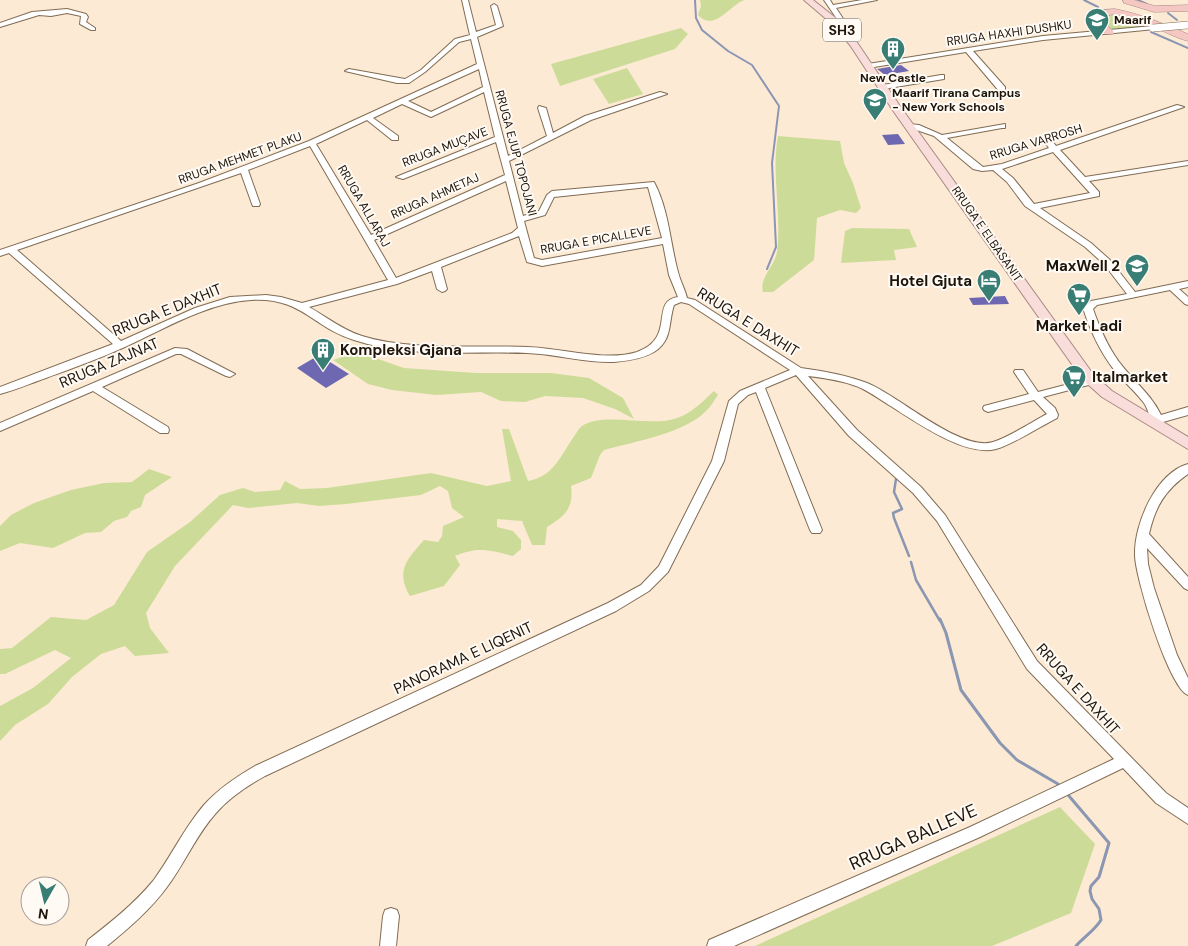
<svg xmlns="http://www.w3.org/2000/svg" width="1188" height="946" font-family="'DM Sans',sans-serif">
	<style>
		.green { fill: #ccdc98 }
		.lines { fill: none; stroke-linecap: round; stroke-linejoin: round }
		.stream-far2 { stroke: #8a96b2; stroke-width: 2 }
		.stream-far1 { stroke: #8a96b2; stroke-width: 2.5 }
		.stream { stroke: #8a96b2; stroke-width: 3 }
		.building { fill: #6d68b1 }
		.minor-casing { stroke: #806c54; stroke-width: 2 }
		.major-casing { stroke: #a98983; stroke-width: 2 }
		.highway-casing { stroke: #a98983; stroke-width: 1 }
		.minor { fill: #fff; fill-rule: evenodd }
		.major { fill: #f8dddb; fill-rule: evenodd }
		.highway { fill: #f4c7c3; fill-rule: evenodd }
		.minor-bridge-casing { stroke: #806c54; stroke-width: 8; stroke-linecap: butt }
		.minor-bridge { stroke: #fff; stroke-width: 7 }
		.labels { text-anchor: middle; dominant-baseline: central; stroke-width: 4; stroke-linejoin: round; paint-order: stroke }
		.far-poi-label { font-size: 12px; font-weight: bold; fill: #1d150b; stroke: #fffaf4; text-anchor: start }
		.far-street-label { font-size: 12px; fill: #1d150b; stroke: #fffaf4 }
		.shield { fill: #fffaf4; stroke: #615a51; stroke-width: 1 }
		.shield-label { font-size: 14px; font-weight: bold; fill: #1d150b }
		.poi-label { font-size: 15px; font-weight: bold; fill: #1d150b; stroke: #fffaf4; text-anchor: end }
		.street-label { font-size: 15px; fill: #1d150b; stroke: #fffaf4 }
		.near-street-label { font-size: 18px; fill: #1d150b; stroke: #fffaf4 }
	</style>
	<rect width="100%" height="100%" fill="#fdead4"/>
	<g class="green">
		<path d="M 700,0 L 745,0 C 730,4 715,33 698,15 L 701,6 Z"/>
		<path d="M 1111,11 L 1155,26 L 1111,30 L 1099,17 Z"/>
		<path d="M 681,28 L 688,34 L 675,49 L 560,86 L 551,64 Z"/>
		<path d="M 627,68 L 643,94 L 609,104 L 593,79 Z"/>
		<path d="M 778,136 L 840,141 L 844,163 L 853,183 L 861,208 L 856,213 L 840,210 L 817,218 L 814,260 L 773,292 L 763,292 C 759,277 775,266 777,252 C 782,214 771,174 778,136 Z"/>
		<path d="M 852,228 L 909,229 L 917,247 L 894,250 L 896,260 L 841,263 L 845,231 Z"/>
		<path d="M 358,352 L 404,368 L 476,373 L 551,373 L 589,378 L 623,398 L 634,419 L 615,409 L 583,398 L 545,396 L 525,402 L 501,401 L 481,392 L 436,395 L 392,390 L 368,384 L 333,360 Z"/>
		<path d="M 714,391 L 718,395 C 714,400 711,407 706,411 C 685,433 633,442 604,450 L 600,455 L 591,478 L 571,486 C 574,508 565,516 547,527 L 545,545 L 532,545 L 522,521 L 497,519 L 497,527 L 513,531 L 521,540 L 521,549 L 513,556 C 490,550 478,546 455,556 L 460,565 L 444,586 L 410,596 C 395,571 407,559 424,540 L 438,542 L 442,536 L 443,526 L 464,517 L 452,508 L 448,491 L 440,486 L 421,495 L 346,504 L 319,506 L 297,503 L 248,508 L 233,505 L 175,566 L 146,613 L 150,628 L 169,653 L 135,656 L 125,646 L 101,654 L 72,677 L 48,704 L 15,725 L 0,741 L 0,706 L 33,688 L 71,658 L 55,650 L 5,674 L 0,674 L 0,649 L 12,648 L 51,617 L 86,620 L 114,605 L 147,552 L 190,522 L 220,495 L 243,488 L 255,492 L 280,490 L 285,481 L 300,489 L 327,488 L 431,473 L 487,486 L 511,481 L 502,429 L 509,429 L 528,481 C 554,477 562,453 575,435 C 577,432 580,427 582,426 C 604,411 651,428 677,418 C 691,414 703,401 714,391 Z"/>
		<path d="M 149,469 L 172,477 L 145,495 L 141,507 L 131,511 L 127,517 L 114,521 L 101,532 L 85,533 L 53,548 L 20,543 L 0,551 L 0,526 L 11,515 L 34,503 L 71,490 L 104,483 L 132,482 Z"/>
		<path d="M 1060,807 L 1095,844 L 1071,913 L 992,946 L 755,946 Z"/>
	</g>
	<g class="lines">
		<g class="stream-far2">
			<path d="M 695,0 L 696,18 L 702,30 L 728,51 L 752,65 L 779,106 L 772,163 L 776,247 L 767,269"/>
			<path d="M 1084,0 L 1098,7"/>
			<path d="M 1138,0 L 1147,4"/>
			<path d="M 1168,13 L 1177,20"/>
			<path d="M 1113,14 L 1139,26"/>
			<path d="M 1151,32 L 1188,48"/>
		</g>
		<g class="stream-far1">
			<path d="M 896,479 L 894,492 L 902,509 L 893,513 L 894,518 L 909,556"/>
			<path d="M 911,562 L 916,580 L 940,621"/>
		</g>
		<g class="stream">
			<path d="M 940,619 L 946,633 L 961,690 L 1000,743 L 1017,760 L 1058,784"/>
			<path d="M 1069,796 L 1109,843 L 1099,877 L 1091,886 L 1090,891 L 1092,899 L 1099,909 L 1101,920 C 1095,930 1084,937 1076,946"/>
		</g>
	</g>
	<g class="building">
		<path d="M 901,65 L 909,71 L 885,75 L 877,69 Z"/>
		<path d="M 898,134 L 905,144 L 888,145 L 882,135 Z"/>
		<path d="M 1005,296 L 1009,304 L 973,305 L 969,298 Z"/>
		<path d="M 319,355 L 349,374 L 326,388 L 297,368 Z"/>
	</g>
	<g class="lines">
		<defs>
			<g id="minor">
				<path d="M 462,0 L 468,0 L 476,32 L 496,25 L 491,6 L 494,4 L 497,6 L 503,26 L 477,37 L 508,156 L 547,136 L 538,108 L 539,106 L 546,108 L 553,133 L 585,116 L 660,92 L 667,94 L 591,120 L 509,161 L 523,216 L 539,211 L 547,195 L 552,191 L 654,182 C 669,210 670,243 678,272 C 680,281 685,289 687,298 L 695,300 L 801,368 C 823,371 846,375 867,383 C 898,395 960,452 993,442 C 1009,437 1032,422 1047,414 L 1034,400 L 988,412 L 984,410 L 983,408 L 984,406 L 1029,394 L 1014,372 L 1015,370 L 1023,370 L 1038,392 L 1092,378 L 1096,379 L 1097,381 L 1096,383 L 1043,397 L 1055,408 L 1058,415 L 1057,418 C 1041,426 1012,445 996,449 C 959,459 895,406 863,389 C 847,381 825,378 808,376 L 857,430 L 921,487 L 945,515 L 1037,661 L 1166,793 L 1188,808 L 1188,824 L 1156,803 L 1123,768 L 980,837 L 734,946 L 707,946 L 709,940 L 970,827 L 1114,759 L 1027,669 L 937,521 L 913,493 L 849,436 L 796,375 L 765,388 L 822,530 L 820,533 L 812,533 L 810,530 L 756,392 L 748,395 L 738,404 L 724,461 L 668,572 L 649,591 L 616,611 L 265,776 C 247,786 230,797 216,813 C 196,835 185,863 167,887 C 150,910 129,928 107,946 L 86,946 L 88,940 C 111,922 134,904 153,881 C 171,857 184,828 204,805 C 218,789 236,777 255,766 L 608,603 L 641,585 L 659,566 L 712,461 L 729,401 L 740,391 L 790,370 L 689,304 L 681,302 L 674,305 C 668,323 673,340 654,352 C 642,359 627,361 614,362 C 585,363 556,354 527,353 C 472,351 407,358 354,340 C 312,327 302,297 251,300 C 207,303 166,328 127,346 C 101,358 73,368 46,378 C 31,383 16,390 0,394 L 0,387 L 113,344 L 9,253 L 0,256 L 0,250 L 199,183 L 309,141 L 477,64 L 471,39 L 459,42 L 425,72 L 409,83 L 397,83 L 345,71 L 349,69 L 405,79 L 421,70 L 455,39 L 470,35 ZM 479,69 L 483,87 L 431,112 L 408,101 ZM 484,92 L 495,137 L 396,177 L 403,179 L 496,142 L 505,175 L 371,235 L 316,144 L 367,120 L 392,140 L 398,140 L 398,136 L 373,118 L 402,104 L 431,117 ZM 310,146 L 388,280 L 302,303 L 281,297 L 266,295 L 230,297 L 195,308 L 121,341 L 17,250 L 241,173 L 252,204 L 253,206 L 259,206 L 260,204 L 248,170 ZM 506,181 L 518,228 L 512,233 L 396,278 L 374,240 ZM 648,187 L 662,238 L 542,260 L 534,258 L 524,221 L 545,215 L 554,197 ZM 519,236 L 527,262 L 542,266 L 663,244 L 669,275 L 678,297 C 649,301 677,338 637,352 C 605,362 561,348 528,347 C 478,345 409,351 362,336 C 342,330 327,317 309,307 L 397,284 L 432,271 L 437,289 L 442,292 L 445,291 L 447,289 L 441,267 Z"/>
				<path d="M 824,0 L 830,0 L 833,5 L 862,0 L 877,0 L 836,8 L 844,20 L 834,23 L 831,21 L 837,19 Z"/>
				<path d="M 67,9 L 86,14 L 88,17 L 86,22 L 95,28 L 95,30 L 91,30 L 80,24 L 81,16 L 67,13 L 51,16 L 39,15 L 0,27 L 0,23 L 32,12 Z"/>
				<path d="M 1153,26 L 1155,27 L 1155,29 L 1043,40 L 973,51 L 1005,87 L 1005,91 L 999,91 L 966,52 L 868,68 L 865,66 L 868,64 L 1043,36 Z"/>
				<path d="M 941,75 L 944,75 L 944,79 L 883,89 L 879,87 L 883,85 Z"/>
				<path d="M 1177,105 L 1184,107 L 1060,150 L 1085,177 L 1188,161 L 1188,165 L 1089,181 L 1099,192 L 1099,196 L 1040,208 L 1091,243 L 1110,260 L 1135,292 L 1188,281 L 1188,287 L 1179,289 L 1188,297 L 1188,305 L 1185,304 L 1170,290 L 1097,305 L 1093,309 C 1100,329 1109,350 1123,367 C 1136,383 1152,396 1161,415 L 1188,407 L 1188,415 L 1163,422 L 1163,428 L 1159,429 C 1151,426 1149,410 1144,403 C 1135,391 1124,382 1115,371 C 1100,352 1090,330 1083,308 L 1091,301 L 1127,294 L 1104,264 L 1085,247 L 1025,206 L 1007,182 L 993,170 L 982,171 L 973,169 L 934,136 L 905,126 L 909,124 L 919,125 L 942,135 L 1005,124 L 1005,128 L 1002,128 L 947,138 L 983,167 L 1002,164 L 1049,148 L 1046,144 L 1047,142 L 1053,142 L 1056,146 ZM 1053,152 L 1090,193 L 1034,204 L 1013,178 L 1002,169 Z"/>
				<path d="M 175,348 L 187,349 L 235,374 L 230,377 L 226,376 L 181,354 L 176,354 L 102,387 L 168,427 L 169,430 L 168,433 L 160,433 L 93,391 L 0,431 L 0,423 Z"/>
				<path d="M 1188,464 L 1188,474 C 1165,490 1155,507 1149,534 L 1188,577 L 1188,590 L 1184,588 L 1147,548 L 1148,564 L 1154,588 L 1177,655 L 1188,678 L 1188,695 C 1169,688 1135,577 1135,555 C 1134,524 1156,473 1188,464 Z"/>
				<path d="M 391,908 L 397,910 L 399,916 L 396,946 L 380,946 L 383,916 L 385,910 Z"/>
			</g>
			<path id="major" d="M 804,0 L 813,0 L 837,19 L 856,41 L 902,109 L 1093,374 L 1112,391 L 1188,437 L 1188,449 L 1102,397 L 1083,380 L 894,112 L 850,45 L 831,23 Z"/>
			<g id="highway">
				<path d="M 1123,0 L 1134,0 L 1155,6 L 1188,5 L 1188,11 L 1154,12 L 1124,3 Z"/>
				<path d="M 1115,9 C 1141,14 1164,24 1188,34 L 1188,41 C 1166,36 1124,6 1102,17 L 1104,22 L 1114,32 L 1113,34 L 1105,34 L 1095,25 L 1092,16 L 1101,10 Z"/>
			</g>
		</defs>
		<use href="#minor" class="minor-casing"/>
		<use href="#major" class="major-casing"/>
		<use href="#highway" class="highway-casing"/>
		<use href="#minor" class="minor"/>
		<use href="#major" class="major"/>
		<use href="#highway" class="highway"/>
		<defs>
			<path id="minor-bridge" d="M 1153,28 L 1188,25"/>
		</defs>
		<use href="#minor-bridge" class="minor-bridge-casing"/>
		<use href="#minor-bridge" class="minor-bridge"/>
	</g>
	<defs>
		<symbol id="school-pin" viewBox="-11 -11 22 30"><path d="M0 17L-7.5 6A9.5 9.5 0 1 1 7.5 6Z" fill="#387e75" stroke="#fffaf4"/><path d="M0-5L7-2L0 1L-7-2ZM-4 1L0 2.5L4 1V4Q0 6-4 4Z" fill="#fff"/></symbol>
		<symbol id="building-pin" viewBox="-11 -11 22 30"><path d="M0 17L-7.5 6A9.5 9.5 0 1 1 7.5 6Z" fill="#387e75" stroke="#fffaf4"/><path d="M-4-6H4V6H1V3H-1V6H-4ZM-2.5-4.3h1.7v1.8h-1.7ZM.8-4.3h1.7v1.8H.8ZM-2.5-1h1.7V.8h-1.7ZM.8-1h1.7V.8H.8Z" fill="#fff"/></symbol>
		<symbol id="hotel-pin" viewBox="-11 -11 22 30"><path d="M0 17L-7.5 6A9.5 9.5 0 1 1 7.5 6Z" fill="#387e75" stroke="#fffaf4"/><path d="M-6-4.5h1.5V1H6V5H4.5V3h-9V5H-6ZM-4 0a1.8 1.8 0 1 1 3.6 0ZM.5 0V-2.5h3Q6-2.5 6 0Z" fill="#fff"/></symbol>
		<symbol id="supermarket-pin" viewBox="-11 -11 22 30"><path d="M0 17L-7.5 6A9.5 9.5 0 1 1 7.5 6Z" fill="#387e75" stroke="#fffaf4"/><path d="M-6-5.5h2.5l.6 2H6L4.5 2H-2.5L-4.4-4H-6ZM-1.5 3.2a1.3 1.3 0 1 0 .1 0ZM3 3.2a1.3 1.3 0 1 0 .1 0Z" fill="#fff"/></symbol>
	</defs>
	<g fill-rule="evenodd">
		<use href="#school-pin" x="1083" y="6" width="28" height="38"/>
		<use href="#building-pin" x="879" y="35" width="28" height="38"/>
		<use href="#school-pin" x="861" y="86" width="28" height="38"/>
		<use href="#school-pin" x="1123" y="252" width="28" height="38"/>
		<use href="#hotel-pin" x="975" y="267" width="28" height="38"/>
		<use href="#supermarket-pin" x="1065" y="281" width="28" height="38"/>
		<use href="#building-pin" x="309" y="336" width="28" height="38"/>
		<use href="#supermarket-pin" x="1060" y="363" width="28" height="38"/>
	</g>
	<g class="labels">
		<g class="far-poi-label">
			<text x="1114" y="20">Maarif</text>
			<text x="893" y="78" text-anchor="middle">New Castle</text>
			<text x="892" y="93">Maarif Tirana Campus<tspan x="892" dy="14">- New York Schools</tspan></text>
		</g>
		<g class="far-street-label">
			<text transform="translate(1009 33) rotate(-8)">RRUGA HAXHI DUSHKU</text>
			<text transform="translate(1036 142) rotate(-17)">RRUGA VARROSH</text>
			<text transform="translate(445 147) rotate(-21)">RRUGA MUÇAVE</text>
			<text transform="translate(516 153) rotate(75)">RRUGA EJUP TOPOJANI</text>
			<text transform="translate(240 158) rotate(-20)">RRUGA MEHMET PLAKU</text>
			<text transform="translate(435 196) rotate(-24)">RRUGA AHMETAJ</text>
			<text transform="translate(364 206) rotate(60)">RRUGA ALLARAJ</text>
			<text transform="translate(987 234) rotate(55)">RRUGA E ELBASANIT</text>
			<text transform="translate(596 240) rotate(-10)">RRUGA E PICALLEVE</text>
		</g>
		<rect class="shield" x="823" y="18.5" width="38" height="23" rx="4"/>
		<g class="shield-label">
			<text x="842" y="30">SH3</text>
		</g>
		<g class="poi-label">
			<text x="1120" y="266">MaxWell 2</text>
			<text x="972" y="281">Hotel Gjuta</text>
			<text x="1079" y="326" text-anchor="middle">Market Ladi</text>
			<text x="340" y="350" text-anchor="start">Kompleksi Gjana</text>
			<text x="1092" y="377" text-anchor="start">Italmarket</text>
		</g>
		<g class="street-label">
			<text transform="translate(167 310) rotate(-22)">RRUGA E DAXHIT</text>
			<text transform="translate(748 322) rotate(32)">RRUGA E DAXHIT</text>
			<text transform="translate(109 363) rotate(-23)">RRUGA ZAJNAT</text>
			<text transform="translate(463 658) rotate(-25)">PANORAMA E LIQENIT</text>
			<text transform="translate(1078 689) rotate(48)">RRUGA E DAXHIT</text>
		</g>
		<g class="near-street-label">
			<text transform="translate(913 837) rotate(-24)">RRUGA BALLEVE</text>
		</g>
	</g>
	<g transform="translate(45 901) rotate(188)"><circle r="24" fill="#fffaf4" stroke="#a59e97"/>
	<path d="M0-4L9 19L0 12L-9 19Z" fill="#387e75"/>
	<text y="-8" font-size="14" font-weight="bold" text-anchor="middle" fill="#1d150b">N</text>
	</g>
</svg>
